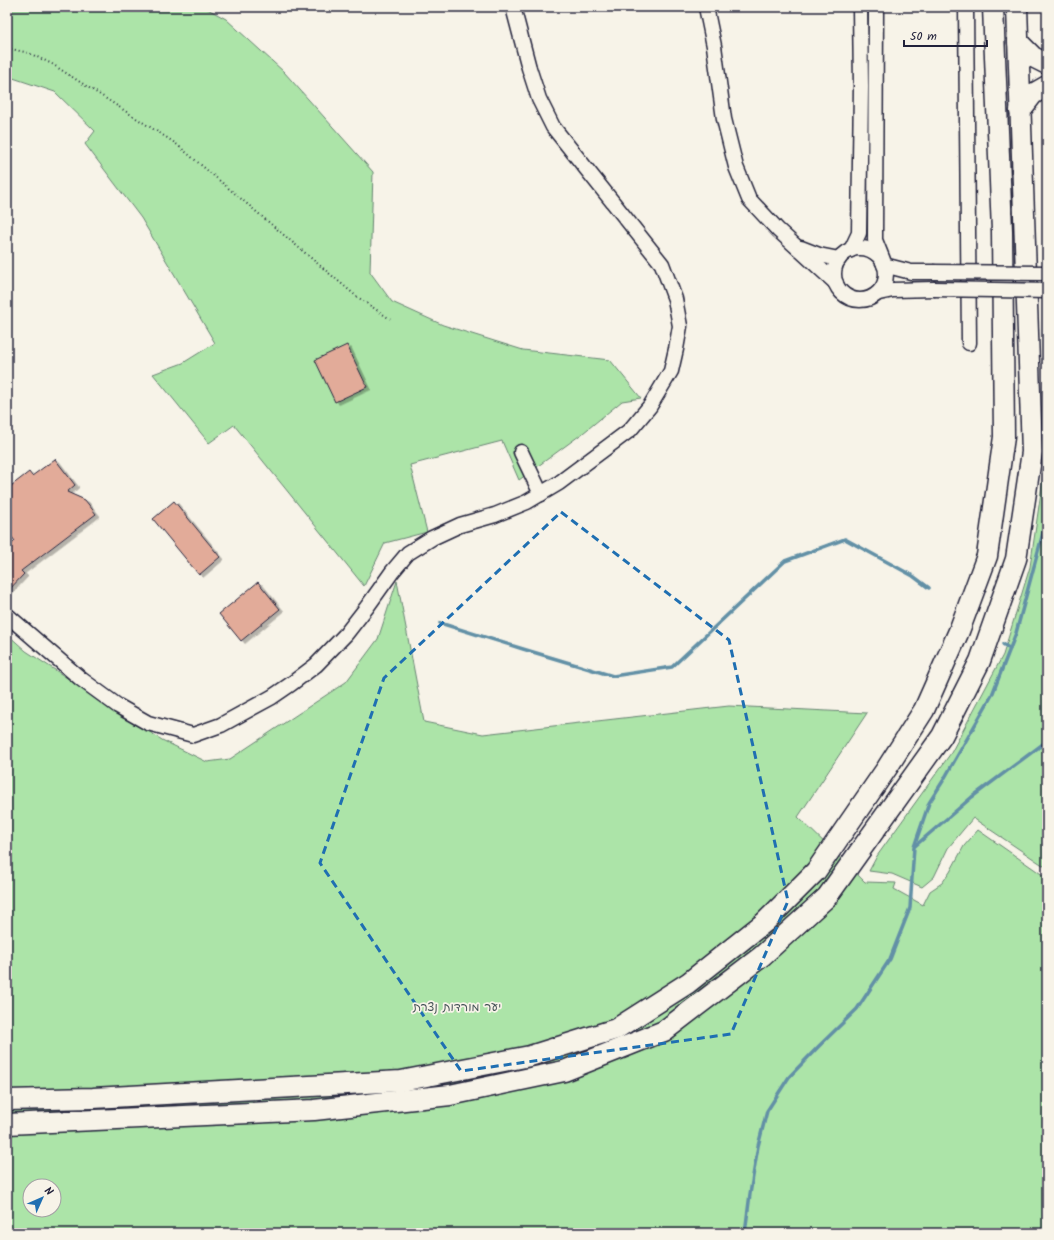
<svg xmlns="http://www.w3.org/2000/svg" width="1054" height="1240" font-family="Kalam,'Playpen Sans Hebrew',sans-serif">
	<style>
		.green { fill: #ace4a8; stroke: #678372; fill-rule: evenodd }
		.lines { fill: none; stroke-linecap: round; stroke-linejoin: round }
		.stream { stroke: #6290a6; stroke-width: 3.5 }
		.building { fill: #e2ab99; stroke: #22223b; filter: url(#shadow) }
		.minor-casing { stroke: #22223b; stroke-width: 17 }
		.highway-casing { stroke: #22223b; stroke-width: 23 }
		.path { stroke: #22223b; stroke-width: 2; stroke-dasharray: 1 3; stroke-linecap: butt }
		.minor { stroke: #f7f3e8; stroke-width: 14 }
		.highway { stroke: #f7f3e8; stroke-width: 20 }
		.minor-bridge-casing { stroke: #22223b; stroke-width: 17; stroke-linecap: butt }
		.minor-bridge { stroke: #f7f3e8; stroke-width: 14 }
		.marked { fill: none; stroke: #1f6fb2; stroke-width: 3; stroke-dasharray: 8 5; stroke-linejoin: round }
		.labels { text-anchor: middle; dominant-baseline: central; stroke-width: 3.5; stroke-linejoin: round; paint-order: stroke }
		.park-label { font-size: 12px; fill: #445256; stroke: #f7f3e8 }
	</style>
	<defs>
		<filter id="shadow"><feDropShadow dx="4" dy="2.5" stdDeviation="0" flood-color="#0004"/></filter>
	</defs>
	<rect width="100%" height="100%" fill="#f7f3e8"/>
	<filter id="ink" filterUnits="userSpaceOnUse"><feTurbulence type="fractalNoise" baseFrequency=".025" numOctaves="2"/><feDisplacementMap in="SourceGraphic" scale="8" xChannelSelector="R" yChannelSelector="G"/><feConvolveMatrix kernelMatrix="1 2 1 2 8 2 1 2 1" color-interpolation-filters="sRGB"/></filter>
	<g filter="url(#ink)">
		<g class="green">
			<path d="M 7,7 L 204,7 L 226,19 L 284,72 L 373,172 L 370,272 L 392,302 L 443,325 L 523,350 L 610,360 L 641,398 L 622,401 L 583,433 L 519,480 L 502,441 L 410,465 L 427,532 L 385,543 L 364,586 L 234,425 L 209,443 L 153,374 L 183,363 L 215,343 L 141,218 L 85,144 L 95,131 L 55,92 L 7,76 Z"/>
			<path d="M 1047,451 L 1047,868 L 973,818 L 948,848 L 934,877 L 922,887 L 892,874 L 869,871 L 877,856 L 951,753 L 1003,655 L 1030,567 Z"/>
			<path d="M 397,581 L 424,722 L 483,734 L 729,706 L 867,713 L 798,817 L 865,882 L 896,883 L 894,889 L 923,905 L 930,891 L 942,883 L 950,872 L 964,846 L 978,830 L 1047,878 L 1047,1233 L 7,1233 L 7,634 L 26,651 L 162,740 L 207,762 L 230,759 L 346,682 L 378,639 ZM 30,1186 L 54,1186 L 54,1210 L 30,1210 Z"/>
		</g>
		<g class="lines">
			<g class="stream">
				<path d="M 440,623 L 523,649 L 613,676 L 672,667 L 785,561 L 845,539 L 913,576 L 929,588"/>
				<path d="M 1003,644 L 1010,649"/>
				<path d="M 915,846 L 972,797 L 1047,741"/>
				<path d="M 745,1233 L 750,1194 L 758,1146 L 767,1111 L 789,1077 L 819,1046 L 857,1009 L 890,959 L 910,908 L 914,847 L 929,803 L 943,781 L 992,695 L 1016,633 L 1047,518"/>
			</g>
		</g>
		<g class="building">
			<path d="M 347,345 L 367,387 L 335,402 L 315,360 Z"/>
			<path d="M 55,459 L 75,485 L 67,492 L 85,500 L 96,514 L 21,571 L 24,574 L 7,592 L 7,548 L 15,541 L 7,531 L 7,489 L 29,472 L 32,476 Z"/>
			<path d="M 174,501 L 220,557 L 199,575 L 153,519 Z"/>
			<path d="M 258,582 L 280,609 L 241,641 L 219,614 Z"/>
		</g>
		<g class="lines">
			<defs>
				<g id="minor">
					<path d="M 706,7 L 714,46 L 724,119 L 736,167 L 749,199 L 778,230 L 836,283"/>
					<path d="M 876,7 L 875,240 L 883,260"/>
					<path d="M 966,7 L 969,343"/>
					<path d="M 801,248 L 819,255 L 839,259"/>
					<circle cx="860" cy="274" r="26"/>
					<path d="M 851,250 L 859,233 L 861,87 L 860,7"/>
					<path d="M 884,265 L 911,272 L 933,272"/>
					<path d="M 879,293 L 893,290 L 934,289"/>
					<path d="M 521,452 L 541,494"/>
					<path d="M 7,615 L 81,679 L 118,706 L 148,723 L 193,735 L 221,725 L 272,697 L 291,684 L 316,665 L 346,634 L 367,607 L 392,572 L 408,553 L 432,538 L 460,525 L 495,515 L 527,502 L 559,483 L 630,430 L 650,406 L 671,371 L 676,349 L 680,326 L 675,299 L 662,264 L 553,127 L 539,99 L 529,68 L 513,7"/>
				</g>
				<g id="highway">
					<path d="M 1018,42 L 1033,57 L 1047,64"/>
					<path d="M 1020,111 L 1033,94 L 1047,86"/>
					<path d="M 7,1100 L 93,1098 L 401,1081 L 530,1056 L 616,1029 L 688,983 L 765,922 L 816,871 L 887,768 L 924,710 L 959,631 L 987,556 L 1004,437 L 1002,231 L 993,7"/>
					<path d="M 7,1124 L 314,1110 L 450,1095 L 564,1071 L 664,1031 L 762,956 L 827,897 L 942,736 L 980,661 L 1016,559 L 1032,452 L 1017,7"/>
				</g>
			</defs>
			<use href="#minor" class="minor-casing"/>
			<use href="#highway" class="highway-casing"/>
			<g class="path">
				<path d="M 7,48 L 29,53 L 52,64 L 175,143 L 356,296 L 390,319"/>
				<path d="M 729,1233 C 735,1230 743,1230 748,1233"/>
			</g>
			<use href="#minor" class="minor"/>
			<use href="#highway" class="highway"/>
			<defs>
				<g id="minor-bridge">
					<path d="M 933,272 L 1047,273"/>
					<path d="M 934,289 L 1047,291"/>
				</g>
			</defs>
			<use href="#minor-bridge" class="minor-bridge-casing"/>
			<use href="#minor-bridge" class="minor-bridge"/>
		</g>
	</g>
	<path class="marked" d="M 561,512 L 729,640 L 788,901 L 731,1034 L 461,1071 L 320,863 L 384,678 Z"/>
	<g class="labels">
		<g class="park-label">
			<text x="457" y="1007">יער מורדות נצרת</text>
		</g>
	</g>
	<rect width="1054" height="1240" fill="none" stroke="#f7f3e8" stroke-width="24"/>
	<rect x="12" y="12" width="1030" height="1216" fill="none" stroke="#22223b" stroke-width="1.5" filter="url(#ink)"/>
	<g transform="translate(42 1198) rotate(45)"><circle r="19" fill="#f7f3e8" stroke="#a29fa3"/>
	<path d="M0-3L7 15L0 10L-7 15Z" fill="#1f6fb2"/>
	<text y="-6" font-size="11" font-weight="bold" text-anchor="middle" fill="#22223b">N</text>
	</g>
	<path d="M904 40v6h83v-6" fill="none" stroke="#22223b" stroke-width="2"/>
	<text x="910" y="40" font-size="12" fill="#22223b" stroke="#f7f3e8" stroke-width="3" paint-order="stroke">50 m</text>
</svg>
